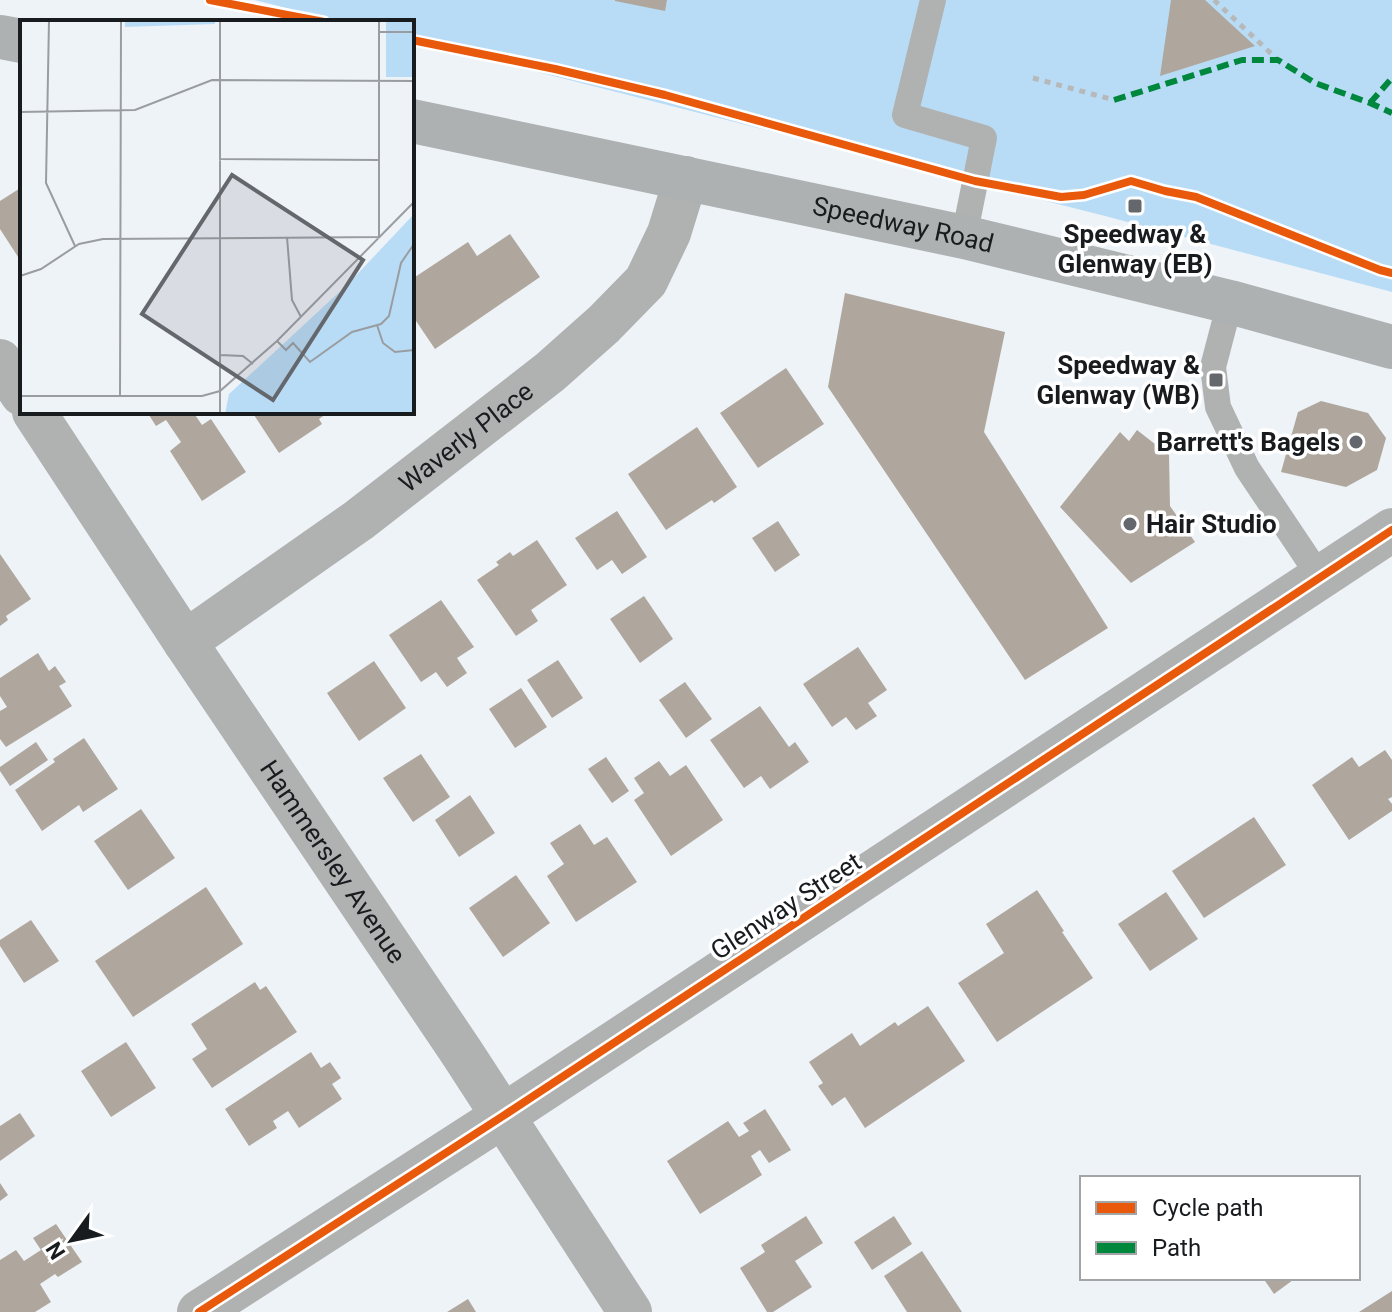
<svg xmlns="http://www.w3.org/2000/svg" width="1392" height="1312" font-family="Roboto,sans-serif">
	<style>
		.green { fill: #b9dcf6 }
		.building { fill: #afa79d }
		.lines { fill: none; stroke-linecap: round; stroke-linejoin: round }
		.path { stroke: #b6b8b9; stroke-width: 5; stroke-dasharray: 6 6; stroke-linecap: butt }
		.lane { stroke: #b0b2b1; stroke-width: 26 }
		.street { stroke: #b0b2b1; stroke-width: 44 }
		.secondary { stroke: #aeb1b1; stroke-width: 44 }
		.quiet { stroke: #00873e; stroke-width: 6; stroke-dasharray: 12 6; stroke-linecap: butt }
		.cycleway-casing { stroke: #fff; stroke-width: 13 }
		.cycleway { stroke: #e8590c; stroke-width: 8 }
		.poi-dot { fill: #64676b; stroke: #fff; stroke-width: 3 }
		.labels { text-anchor: middle; dominant-baseline: central; stroke-width: 7; stroke-linejoin: round; paint-order: stroke }
		.street-label { font-size: 26px; fill: #191c1f; stroke: #fff }
		.poi-label { font-size: 26px; font-weight: bold; fill: #191c1f; stroke: #fff; text-anchor: end }
		.inset-road { fill: none; stroke: #999da1; stroke-width: 2 }
		.view { fill: #64676b; fill-opacity: 0.15; stroke: #64676b; stroke-width: 4 }
		.inset-edge { fill: none; stroke: #191c1f; stroke-width: 4 }
	</style>
	<rect width="100%" height="100%" fill="#eef3f8"/>
	<path class="green" d="M 255,0 L 1392,0 L 1392,292 L 1105,216 L 412,40 L 412,22 L 341,22 Z"/>
	<g class="building">
		<path d="M 615,0 L 667,0 L 665,11 L 615,1 Z"/>
		<path d="M 1171,0 L 1205,0 L 1255,46 L 1160,76 Z"/>
		<path d="M 22,187 L 22,263 L 0,229 L 0,201 Z"/>
		<path d="M 510,234 L 540,277 L 435,349 L 412,315 L 412,279 L 468,242 L 477,256 Z"/>
		<path d="M 845,293 L 1005,332 L 984,432 L 1108,628 L 1025,680 L 828,387 Z"/>
		<path d="M 786,368 L 824,424 L 758,468 L 720,413 Z"/>
		<path d="M 1321,401 L 1368,413 L 1386,438 L 1377,470 L 1346,487 L 1281,472 L 1298,412 Z"/>
		<path d="M 147,412 L 193,412 L 202,425 L 211,419 L 246,472 L 202,501 L 170,451 L 181,442 L 166,420 L 156,426 Z"/>
		<path d="M 252,412 L 329,412 L 319,419 L 322,424 L 279,453 Z"/>
		<path d="M 697,427 L 737,487 L 714,503 L 712,500 L 666,530 L 628,474 Z"/>
		<path d="M 1137,430 L 1169,455 L 1170,506 L 1195,542 L 1131,583 L 1060,507 L 1120,432 L 1129,441 Z"/>
		<path d="M 617,511 L 647,557 L 622,574 L 612,560 L 597,570 L 575,538 Z"/>
		<path d="M 778,521 L 800,555 L 775,572 L 752,538 Z"/>
		<path d="M 537,540 L 567,585 L 531,610 L 538,621 L 516,636 L 477,580 L 499,565 L 496,562 L 510,552 L 513,556 Z"/>
		<path d="M 0,554 L 31,599 L 6,616 L 8,620 L 0,626 Z"/>
		<path d="M 644,596 L 673,639 L 640,663 L 610,619 Z"/>
		<path d="M 441,600 L 474,647 L 457,658 L 467,673 L 447,687 L 436,672 L 421,682 L 389,635 Z"/>
		<path d="M 858,647 L 887,690 L 868,703 L 877,716 L 856,730 L 846,717 L 832,727 L 803,684 Z"/>
		<path d="M 38,653 L 49,671 L 55,666 L 66,682 L 59,686 L 72,706 L 6,747 L 0,739 L 0,711 L 7,707 L 0,696 L 0,678 Z"/>
		<path d="M 558,660 L 583,698 L 552,718 L 527,680 Z"/>
		<path d="M 374,661 L 406,708 L 359,741 L 327,693 Z"/>
		<path d="M 685,682 L 712,719 L 686,738 L 659,700 Z"/>
		<path d="M 521,688 L 547,727 L 515,748 L 489,709 Z"/>
		<path d="M 760,706 L 789,747 L 795,742 L 809,762 L 770,789 L 761,776 L 744,788 L 710,740 Z"/>
		<path d="M 84,738 L 118,789 L 83,812 L 79,805 L 42,831 L 15,790 L 55,762 L 53,759 Z"/>
		<path d="M 36,742 L 48,760 L 10,786 L 0,771 L 0,767 Z"/>
		<path d="M 1385,750 L 1392,760 L 1392,797 L 1388,799 L 1392,804 L 1392,811 L 1349,840 L 1312,785 L 1352,757 L 1359,767 Z"/>
		<path d="M 421,754 L 450,797 L 413,822 L 383,778 Z"/>
		<path d="M 606,757 L 629,791 L 612,803 L 588,769 Z"/>
		<path d="M 659,761 L 670,776 L 686,765 L 723,820 L 671,856 L 634,800 L 644,793 L 634,778 Z"/>
		<path d="M 470,795 L 495,833 L 459,857 L 435,820 Z"/>
		<path d="M 141,809 L 175,858 L 128,890 L 94,841 Z"/>
		<path d="M 1254,817 L 1286,865 L 1204,918 L 1172,871 Z"/>
		<path d="M 580,824 L 594,845 L 607,837 L 637,882 L 576,922 L 547,876 L 564,864 L 550,843 Z"/>
		<path d="M 516,875 L 550,923 L 503,957 L 469,908 Z"/>
		<path d="M 206,887 L 243,944 L 133,1017 L 95,961 Z"/>
		<path d="M 1037,890 L 1064,931 L 1062,932 L 1093,978 L 997,1042 L 958,983 L 1004,953 L 986,924 Z"/>
		<path d="M 1166,892 L 1198,939 L 1150,971 L 1118,924 Z"/>
		<path d="M 31,920 L 59,961 L 24,983 L 0,946 L 0,940 Z"/>
		<path d="M 255,982 L 260,990 L 266,986 L 297,1032 L 212,1088 L 192,1059 L 207,1049 L 191,1024 Z"/>
		<path d="M 928,1006 L 965,1061 L 865,1128 L 845,1097 L 832,1106 L 818,1086 L 823,1083 L 809,1062 L 852,1033 L 860,1046 L 895,1022 L 898,1026 Z"/>
		<path d="M 126,1042 L 156,1088 L 111,1117 L 81,1071 Z"/>
		<path d="M 311,1052 L 321,1068 L 330,1062 L 341,1078 L 332,1084 L 342,1099 L 299,1128 L 288,1111 L 273,1121 L 277,1128 L 249,1146 L 225,1109 Z"/>
		<path d="M 765,1109 L 791,1150 L 769,1163 L 760,1150 L 751,1156 L 762,1175 L 700,1214 L 667,1161 L 728,1121 L 739,1137 L 749,1131 L 743,1123 Z"/>
		<path d="M 20,1113 L 35,1136 L 0,1161 L 0,1126 Z"/>
		<path d="M 0,1183 L 8,1195 L 0,1201 Z"/>
		<path d="M 806,1216 L 823,1243 L 795,1261 L 812,1287 L 773,1312 L 767,1312 L 740,1268 L 765,1252 L 761,1245 Z"/>
		<path d="M 894,1216 L 912,1244 L 872,1270 L 854,1242 Z"/>
		<path d="M 56,1224 L 82,1262 L 58,1277 L 55,1274 L 40,1284 L 51,1302 L 35,1312 L 0,1312 L 0,1260 L 16,1250 L 24,1261 L 41,1250 L 33,1238 Z"/>
		<path d="M 922,1251 L 962,1312 L 907,1312 L 884,1276 Z"/>
		<path d="M 1263,1278 L 1292,1278 L 1293,1280 L 1274,1294 Z"/>
		<path d="M 1392,1291 L 1392,1312 L 1359,1312 Z"/>
		<path d="M 468,1299 L 476,1312 L 447,1312 Z"/>
	</g>
	<g class="lines">
		<g class="path">
			<path d="M 1214,0 L 1278,60"/>
			<path d="M 1033,78 L 1114,100"/>
		</g>
		<g class="lane">
			<path d="M 933,0 L 905,115 L 984,138 L 964,237"/>
			<path d="M 1230,302 L 1213,367 L 1218,407 L 1247,468 L 1320,577"/>
		</g>
		<g class="street">
			<path d="M 0,361 L 22,394"/>
			<path id="s1" d="M 34,412 L 185,642 L 462,1053 L 630,1312"/>
			<path id="s2" d="M 185,642 L 359,520 L 550,372 L 604,324 L 646,281 L 669,233 L 686,178"/>
			<path d="M 199,1312 L 503,1116 L 1392,530"/>
		</g>
		<g class="secondary">
			<path d="M 0,37 L 22,41"/>
			<path id="s3" d="M 412,121 L 964,237 L 1230,302 L 1392,347"/>
		</g>
		<g class="quiet">
			<path d="M 1114,100 L 1242,60 L 1278,60 L 1315,83 L 1370,103 L 1392,113"/>
			<path d="M 1370,103 L 1392,78"/>
		</g>
		<defs>
			<g id="cycleway">
				<path d="M 210,0 L 324,22"/>
				<path d="M 412,40 L 555,69 L 665,95 L 975,181 L 1061,197 L 1084,195 L 1131,181 L 1165,191 L 1196,197 L 1380,270 L 1392,273"/>
				<path d="M 199,1312 L 503,1116 L 1392,530"/>
			</g>
		</defs>
		<use href="#cycleway" class="cycleway-casing"/>
		<use href="#cycleway" class="cycleway"/>
	</g>
	<g class="poi-dot">
		<rect x="1127" y="198" width="16" height="16" rx="4"/>
		<rect x="1208" y="372" width="16" height="16" rx="4"/>
		<circle cx="1356" cy="442" r="8"/>
		<circle cx="1130" cy="524" r="8"/>
	</g>
	<g class="labels">
		<g class="street-label">
			<text stroke="none"><textPath href="#s3" startOffset="502">Speedway Road</textPath></text>
			<text stroke="none"><textPath href="#s2" startOffset="348">Waverly Place</textPath></text>
			<text stroke="none"><textPath href="#s1" startOffset="540">Hammersley Avenue</textPath></text>
			<text transform="translate(786 906) rotate(-33)">Glenway Street</text>
		</g>
		<g class="poi-label">
			<text x="1135" y="234" text-anchor="middle">Speedway &amp;<tspan x="1135" dy="30">Glenway (EB)</tspan></text>
			<text x="1200" y="365">Speedway &amp;<tspan x="1200" dy="30">Glenway (WB)</tspan></text>
			<text x="1340" y="442">Barrett's Bagels</text>
			<text x="1146" y="524" text-anchor="start">Hair Studio</text>
		</g>
	</g>
	<g transform="translate(20 20)">
		<rect width="394" height="394" fill="#eef3f8"/>
		<path d="M 105,0 L 195,0 L 195,4 L 105,7 ZM 366,0 L 394,0 L 394,57 L 366,57 ZM 394,194 L 394,394 L 205,394 L 209,374 L 328,264 Z" fill="#b9dcf6"/>
		<path class="inset-road" d="M 29,0 L 26,163 L 55,226M 200,0 L 200,394M 359,12 L 394,12M 0,92 L 115,90 L 192,60 L 394,61M 199,139 L 359,140M 267,217 L 272,280 L 281,297M 0,256 L 21,249 L 59,224 L 83,219 L 359,217 L 359,0M 357,305 L 363,323 L 375,332 L 394,330M 257,321 L 266,330 L 273,323 L 290,342 L 332,312 L 361,304 L 369,296 L 381,243 L 394,224M 200,335 L 223,336 L 233,344M 0,376 L 182,376 L 200,371 L 257,321 L 394,182M 100,376 L 101,0"/>
		<path class="view" d="M 212,155 L 343,240 L 253,380 L 122,294 Z"/>
		<rect width="394" height="394" class="inset-edge"/>
	</g>
	<rect x="1080" y="1176" width="280" height="104" fill="#ffffff" stroke="#a3a4a5" stroke-width="2"/>
	<rect x="1096" y="1202" width="40" height="12" fill="#e8590c" stroke="#a3a4a5" stroke-width="2"/>
	<text x="1152" y="1216" font-size="24" fill="#191c1f">Cycle path</text>
	<rect x="1096" y="1242" width="40" height="12" fill="#00873e" stroke="#a3a4a5" stroke-width="2"/>
	<text x="1152" y="1256" font-size="24" fill="#191c1f">Path</text>
	<g transform="translate(72 1240) rotate(237)" stroke="#ffffff" stroke-width="6" paint-order="stroke">
	<path d="M0-6L14 30L0 20L-14 30Z" fill="#191c1f"/>
	<text y="-12" font-size="22" font-weight="bold" text-anchor="middle" fill="#191c1f">N</text>
	</g>
</svg>
